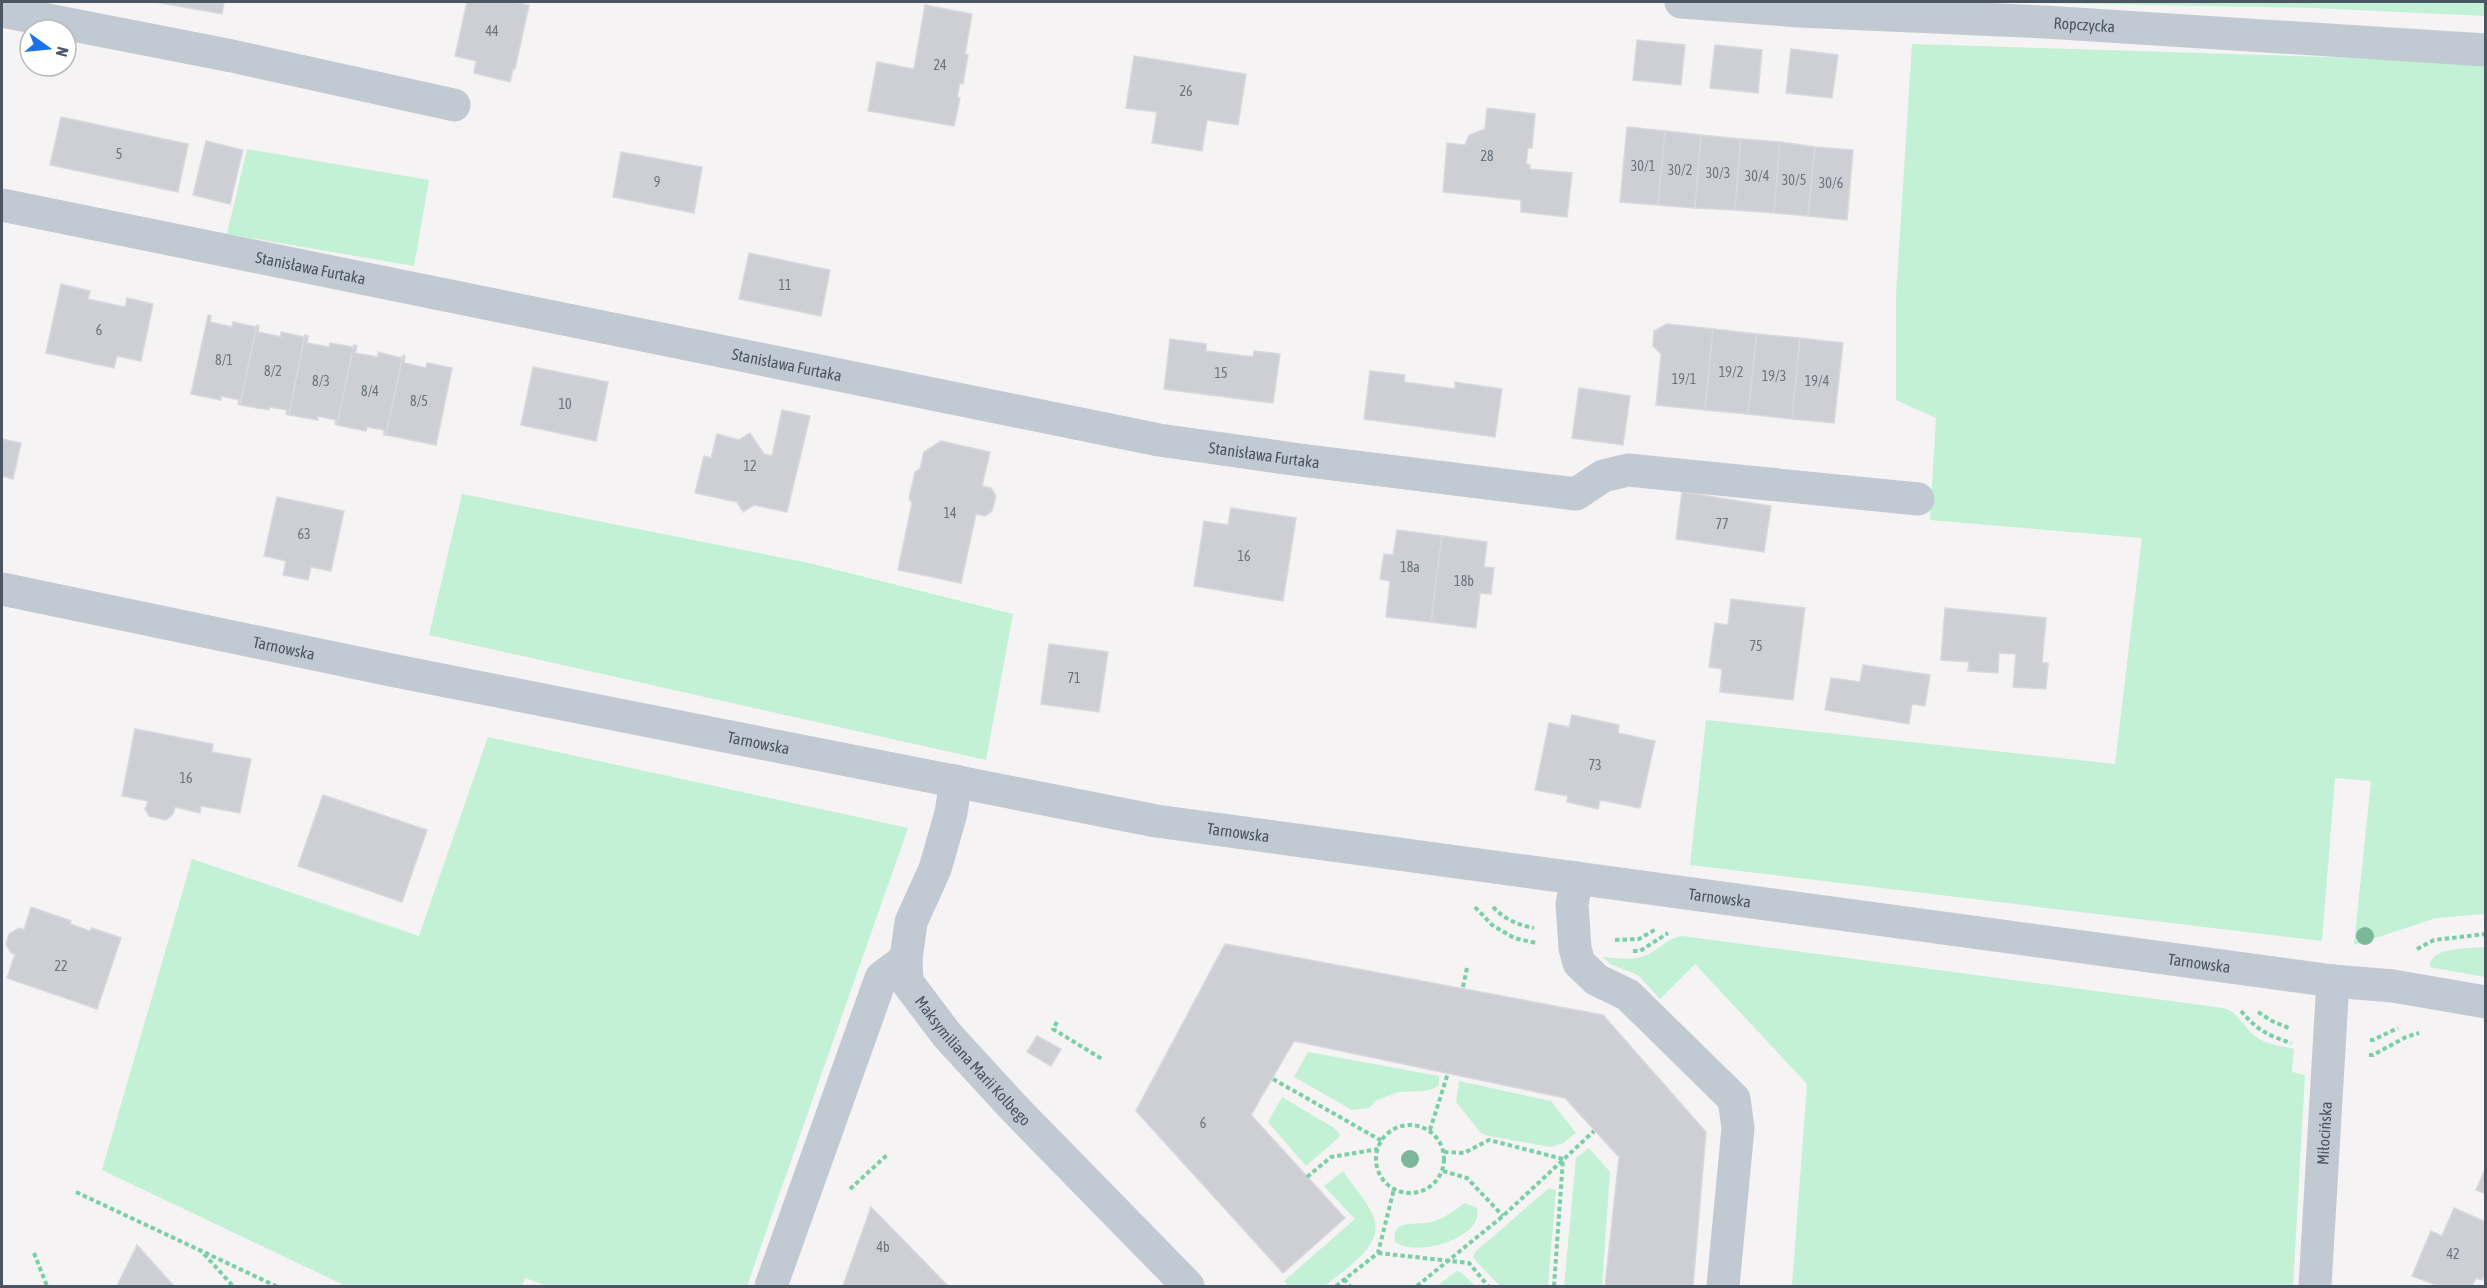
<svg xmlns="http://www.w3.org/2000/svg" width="2487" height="1288" font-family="'Asap Condensed',sans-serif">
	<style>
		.green { fill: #c3f1d5 }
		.building { fill: #cdcfd5; stroke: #d7d9de; stroke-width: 1.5 }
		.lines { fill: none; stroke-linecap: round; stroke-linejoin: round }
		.path { stroke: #7ad0a6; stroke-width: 4; stroke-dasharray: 4.5 3; stroke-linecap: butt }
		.minor { stroke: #c1cad2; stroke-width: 33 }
		.tree { fill: #7bb799 }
		.labels { text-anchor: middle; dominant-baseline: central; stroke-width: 4.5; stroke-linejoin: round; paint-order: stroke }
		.number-label { font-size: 14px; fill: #6b747e }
		.street-label { font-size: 16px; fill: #4a5661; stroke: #fff }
	</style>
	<rect width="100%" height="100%" fill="#f5f3f3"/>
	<g class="green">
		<path d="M 1998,2 L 2485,2 L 2486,16 L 2313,8 Z"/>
		<path d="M 1912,44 L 2485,62 L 2485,914 L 2436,918 L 2354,945 L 2371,781 L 2335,778 L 2322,941 L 1690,865 L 1706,720 L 2115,764 L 2142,538 L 1930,520 L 1936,418 L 1896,400 L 1896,295 Z"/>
		<path d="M 247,149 L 429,180 L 414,266 L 227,234 Z"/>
		<path d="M 462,494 L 809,563 L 1013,614 L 986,760 L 429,635 Z"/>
		<path d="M 488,737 L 908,828 L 747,1286 L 548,1286 L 525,1278 L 522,1286 L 346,1286 L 102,1170 L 192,859 L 419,936 Z"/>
		<path d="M 1682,936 L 2223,1008 C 2240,1012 2244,1030 2258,1038 C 2268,1045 2282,1046 2294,1049 L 2292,1072 L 2305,1075 L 2293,1286 L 1792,1286 L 1807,1084 L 1695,964 L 1660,999 L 1638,975 L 1610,964 L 1603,957 C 1618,958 1633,961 1647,955 C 1660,949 1667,938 1682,936 Z"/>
		<path d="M 2485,947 L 2485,977 L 2430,967 C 2429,946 2470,949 2485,947 Z"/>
		<path d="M 1308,1052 L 1439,1076 L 1439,1085 L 1433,1089 L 1423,1091 L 1398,1092 L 1377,1100 L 1369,1108 L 1352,1110 L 1294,1077 Z"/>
		<path d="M 1459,1081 L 1551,1101 L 1576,1133 L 1563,1143 L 1551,1147 L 1489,1136 L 1481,1133 L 1456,1102 Z"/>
		<path d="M 1282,1097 L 1334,1128 L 1340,1134 L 1338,1138 L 1306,1166 L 1268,1122 Z"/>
		<path d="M 1589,1148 L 1610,1172 L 1602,1286 L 1564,1286 L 1576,1158 Z"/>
		<path d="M 1343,1171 C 1352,1185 1368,1202 1374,1218 C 1384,1247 1343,1270 1325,1286 L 1289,1286 L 1284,1281 L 1355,1219 L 1324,1186 Z"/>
		<path d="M 1549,1188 L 1556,1190 L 1548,1286 L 1500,1286 L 1476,1261 L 1473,1257 L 1475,1252 Z"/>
		<path d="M 1465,1203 L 1477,1208 C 1485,1238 1416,1258 1395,1242 C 1390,1216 1421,1227 1435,1221 C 1446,1217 1455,1210 1465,1203 Z"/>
		<path d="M 1457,1271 L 1462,1273 L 1475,1286 L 1437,1286 Z"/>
	</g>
	<g class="building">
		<path d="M 155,2 L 224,2 L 222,14 Z"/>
		<path d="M 467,2 L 512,2 L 529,5 L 515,69 L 513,69 L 510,82 L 474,73 L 476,61 L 455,56 Z"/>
		<path d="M 925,5 L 972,14 L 965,54 L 968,55 L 963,84 L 960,83 L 957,97 L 960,98 L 954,126 L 868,111 L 877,62 L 914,69 Z"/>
		<path d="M 1637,40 L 1685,45 L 1681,85 L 1633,80 Z"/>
		<path d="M 1715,45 L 1762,50 L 1758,93 L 1710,88 Z"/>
		<path d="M 1791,49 L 1838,55 L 1832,98 L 1786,93 Z"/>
		<path d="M 1134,56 L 1246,74 L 1238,125 L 1207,120 L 1202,151 L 1152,143 L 1157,112 L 1126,108 Z"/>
		<path d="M 1487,108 L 1535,114 L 1532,148 L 1528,148 L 1526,164 L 1530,165 L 1530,169 L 1572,173 L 1567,217 L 1521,212 L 1521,200 L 1443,192 L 1447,143 L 1465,145 L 1469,135 L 1485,129 Z"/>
		<path d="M 61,117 L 188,144 L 178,192 L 50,165 Z"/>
		<path d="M 1627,127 L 1665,131 L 1658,205 L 1620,202 Z"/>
		<path d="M 1665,131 L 1701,135 L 1695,208 L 1658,205 Z"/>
		<path d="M 1701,135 L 1741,139 L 1735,210 L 1695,208 Z"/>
		<path d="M 1741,139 L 1780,142 L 1774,213 L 1735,210 Z"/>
		<path d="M 206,141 L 243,150 L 230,204 L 193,195 Z"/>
		<path d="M 1780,142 L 1815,147 L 1808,216 L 1774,213 Z"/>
		<path d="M 1815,147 L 1853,150 L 1847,220 L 1808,216 Z"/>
		<path d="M 621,152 L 702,167 L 694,213 L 613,197 Z"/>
		<path d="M 749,253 L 830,270 L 821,316 L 739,299 Z"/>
		<path d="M 61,284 L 90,291 L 88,299 L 125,307 L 127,298 L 153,304 L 141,361 L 117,356 L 114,368 L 46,353 Z"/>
		<path d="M 208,315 L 211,316 L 210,322 L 232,327 L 233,322 L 256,327 L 257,325 L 240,405 L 238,404 L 239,400 L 221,396 L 221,400 L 191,394 Z"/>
		<path d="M 1667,324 L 1713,329 L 1705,410 L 1656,405 L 1661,354 L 1653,346 L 1654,331 Z"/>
		<path d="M 257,325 L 259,326 L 258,332 L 281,337 L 281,332 L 304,337 L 305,335 L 289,415 L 286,414 L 287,410 L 270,407 L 269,410 L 240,405 Z"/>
		<path d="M 1713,329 L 1757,334 L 1748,414 L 1705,410 Z"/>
		<path d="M 1757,334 L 1800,338 L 1792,419 L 1748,414 Z"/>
		<path d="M 305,335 L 308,336 L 307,343 L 329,347 L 330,343 L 353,347 L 354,345 L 337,425 L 335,424 L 336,420 L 318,416 L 318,420 L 289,415 Z"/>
		<path d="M 1800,338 L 1843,343 L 1834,423 L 1792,419 Z"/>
		<path d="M 1170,339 L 1206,344 L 1206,351 L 1253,357 L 1254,351 L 1280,354 L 1273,403 L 1164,389 Z"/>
		<path d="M 354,345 L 357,346 L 355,353 L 378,357 L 378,352 L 401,358 L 403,356 L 386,435 L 384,435 L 384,430 L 367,427 L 366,431 L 337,425 Z"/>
		<path d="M 403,356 L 405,356 L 404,363 L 426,368 L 427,363 L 452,368 L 436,445 L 386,435 Z"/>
		<path d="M 533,367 L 608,382 L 596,441 L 521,425 Z"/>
		<path d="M 1370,371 L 1405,375 L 1404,382 L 1455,389 L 1455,382 L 1502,389 L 1495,437 L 1364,419 Z"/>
		<path d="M 1579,388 L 1630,396 L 1623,445 L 1572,438 Z"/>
		<path d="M 782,410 L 810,416 L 787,512 L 754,505 L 743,512 L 737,502 L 695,493 L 704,456 L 711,458 L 717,434 L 739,440 L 750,433 L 764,454 L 772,456 Z"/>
		<path d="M 2,439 L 21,443 L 13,479 L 2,476 Z"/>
		<path d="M 941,441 L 990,452 L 982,486 L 991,488 L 996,496 L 992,511 L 985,516 L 976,514 L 961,583 L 898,570 L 912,503 L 909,498 L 915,472 L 920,469 L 924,452 Z"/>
		<path d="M 1682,492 L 1771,506 L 1764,552 L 1676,539 Z"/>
		<path d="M 277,497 L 344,511 L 331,571 L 311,567 L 308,580 L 283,575 L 286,561 L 264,556 Z"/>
		<path d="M 1231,508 L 1296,518 L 1283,601 L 1194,586 L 1204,521 L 1228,525 Z"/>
		<path d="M 1397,530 L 1442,536 L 1431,622 L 1386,617 L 1390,581 L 1380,579 L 1384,554 L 1393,555 Z"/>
		<path d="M 1442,536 L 1487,542 L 1484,567 L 1494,568 L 1491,594 L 1480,593 L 1476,628 L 1431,622 Z"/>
		<path d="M 1731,599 L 1805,608 L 1793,700 L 1720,692 L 1722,669 L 1709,667 L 1715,623 L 1728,625 Z"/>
		<path d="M 1945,608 L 2046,618 L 2042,663 L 2048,663 L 2046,689 L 2013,687 L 2016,654 L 1999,653 L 1998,673 L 1968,671 L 1969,662 L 1941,660 Z"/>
		<path d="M 1049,644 L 1108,652 L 1099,712 L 1041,704 Z"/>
		<path d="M 1863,665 L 1930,675 L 1925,706 L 1912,704 L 1909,724 L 1825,710 L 1831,678 L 1860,682 Z"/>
		<path d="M 1572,715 L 1619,725 L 1618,733 L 1655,741 L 1640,808 L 1600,800 L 1598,809 L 1567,802 L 1568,796 L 1535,790 L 1549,723 L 1569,727 Z"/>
		<path d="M 135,729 L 213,744 L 212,752 L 251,759 L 240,813 L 201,806 L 200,813 L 175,807 L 173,814 L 166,820 L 149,816 L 145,809 L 148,801 L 122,796 Z"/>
		<path d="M 323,795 L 427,830 L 402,902 L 298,866 Z"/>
		<path d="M 31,907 L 71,921 L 70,924 L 90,931 L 92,928 L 121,938 L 97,1009 L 7,978 L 15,954 L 11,953 L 6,944 L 9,934 L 19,928 L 24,930 Z"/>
		<path d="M 1225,944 L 1603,1015 L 1706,1132 L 1693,1286 L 1605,1286 L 1619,1157 L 1565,1098 L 1294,1041 L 1251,1115 L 1345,1218 L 1283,1273 L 1136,1111 Z"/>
		<path d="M 1037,1036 L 1061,1049 L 1051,1066 L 1027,1052 Z"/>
		<path d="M 2486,1167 L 2486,1194 L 2476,1190 Z"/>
		<path d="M 871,1207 L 948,1286 L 843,1286 Z"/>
		<path d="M 2454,1208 L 2486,1222 L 2486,1272 L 2482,1280 L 2476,1278 L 2472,1286 L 2439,1286 L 2412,1276 L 2431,1231 L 2442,1236 Z"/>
		<path d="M 137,1245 L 174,1286 L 117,1286 Z"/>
	</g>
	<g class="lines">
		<g class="path">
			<path d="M 1475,907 L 1492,925 L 1514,938 L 1536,943"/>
			<path d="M 1493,907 C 1504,919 1518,925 1534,928"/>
			<path d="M 1615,940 L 1639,939 L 1656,929"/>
			<path d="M 2417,949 L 2434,940 L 2486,934"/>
			<path d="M 1633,951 L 1640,951 L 1668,933"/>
			<path d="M 1463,987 L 1467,968"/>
			<path d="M 2241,1011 C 2257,1030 2267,1035 2291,1043"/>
			<path d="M 2258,1012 L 2272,1021 L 2291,1029"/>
			<path d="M 1057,1022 L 1053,1029 L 1102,1059"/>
			<path d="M 2370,1040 L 2373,1040 L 2398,1028"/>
			<path d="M 2369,1055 L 2373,1055 L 2406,1037 L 2419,1033"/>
			<path d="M 1273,1079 L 1382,1141"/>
			<circle cx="1410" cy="1159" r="34"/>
			<path d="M 1430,1130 L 1448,1073"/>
			<path d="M 1444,1152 L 1464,1153 L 1489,1140 L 1563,1159 L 1554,1286"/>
			<path d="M 1443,1171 L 1467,1178 L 1503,1216"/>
			<path d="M 1307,1177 L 1331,1157 L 1378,1149"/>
			<path d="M 850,1189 L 887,1155"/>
			<path d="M 76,1192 L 276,1286"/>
			<path d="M 34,1253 L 47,1286"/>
			<path d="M 1378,1253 L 1469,1263 L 1488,1286"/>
			<path d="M 204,1254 L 233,1286"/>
			<path d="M 1344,1279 L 1350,1286"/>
			<path d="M 1336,1286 L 1378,1253 L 1394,1189"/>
			<path d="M 1417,1286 L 1503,1216 L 1594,1131"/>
		</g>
		<g class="minor">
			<path id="s1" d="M 1681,2 L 1799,11 L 2045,22 L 2486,50"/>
			<path d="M 2,11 L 232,56 L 454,105"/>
			<path id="s2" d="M 2,205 L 1159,440 L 1300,460 L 1576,494 L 1603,476 L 1628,470 L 1918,499"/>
			<path id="s3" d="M 2,589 L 391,670 L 1156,821 L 2333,981 L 2393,986 L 2486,1002"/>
			<path id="s4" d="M 956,781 L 951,813 L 935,869 L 911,922 L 906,959 L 907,982 L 947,1035 L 1014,1108 L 1188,1286"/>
			<path d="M 1577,878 L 1572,904 L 1575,948 L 1579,963 L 1597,980 L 1628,995 L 1734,1099 L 1738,1128 L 1723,1286"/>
			<path d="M 771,1286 L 881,978 L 906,959"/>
			<path id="s5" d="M 2315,1286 L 2333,981"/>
		</g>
	</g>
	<g class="tree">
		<circle cx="2365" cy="936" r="9"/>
		<circle cx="1410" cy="1159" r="9"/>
	</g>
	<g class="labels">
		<g class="number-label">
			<text x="492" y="31">44</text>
			<text x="940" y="65">24</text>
			<text x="1186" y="91">26</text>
			<text x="119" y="154">5</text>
			<text x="1487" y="156">28</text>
			<text x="1643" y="166">30/1</text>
			<text x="1680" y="170">30/2</text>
			<text x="1718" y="173">30/3</text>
			<text x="1757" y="176">30/4</text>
			<text x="1794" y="180">30/5</text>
			<text x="657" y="182">9</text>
			<text x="1831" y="183">30/6</text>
			<text x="785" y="285">11</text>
			<text x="99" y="330">6</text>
			<text x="224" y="360">8/1</text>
			<text x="273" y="371">8/2</text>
			<text x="1731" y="372">19/2</text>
			<text x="1221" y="373">15</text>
			<text x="1774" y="376">19/3</text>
			<text x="1684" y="379">19/1</text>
			<text x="321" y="381">8/3</text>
			<text x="1817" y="381">19/4</text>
			<text x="370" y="391">8/4</text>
			<text x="419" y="401">8/5</text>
			<text x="565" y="404">10</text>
			<text x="750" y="466">12</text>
			<text x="950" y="513">14</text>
			<text x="1722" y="524">77</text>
			<text x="304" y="534">63</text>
			<text x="1244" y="556">16</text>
			<text x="1410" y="567">18a</text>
			<text x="1464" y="581">18b</text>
			<text x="1756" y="646">75</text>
			<text x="1074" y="678">71</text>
			<text x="1595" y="765">73</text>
			<text x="186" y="778">16</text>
			<text x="61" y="966">22</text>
			<text x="1203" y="1123">6</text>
			<text x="883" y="1247">4b</text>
			<text x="2453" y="1254">42</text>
		</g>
		<g class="street-label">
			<text stroke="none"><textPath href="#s1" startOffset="404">Ropczycka</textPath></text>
			<text stroke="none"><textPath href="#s2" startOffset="315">Stanisława Furtaka</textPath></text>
			<text stroke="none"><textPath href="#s2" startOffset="801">Stanisława Furtaka</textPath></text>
			<text stroke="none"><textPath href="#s2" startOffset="1287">Stanisława Furtaka</textPath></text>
			<text stroke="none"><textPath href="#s3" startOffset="288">Tarnowska</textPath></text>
			<text stroke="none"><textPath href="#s3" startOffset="772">Tarnowska</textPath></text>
			<text stroke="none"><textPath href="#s3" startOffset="1260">Tarnowska</textPath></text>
			<text stroke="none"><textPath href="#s3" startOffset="1746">Tarnowska</textPath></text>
			<text stroke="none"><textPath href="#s3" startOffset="2230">Tarnowska</textPath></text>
			<text stroke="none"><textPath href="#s4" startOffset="312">Maksymiliana Marii Kolbego</textPath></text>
			<text stroke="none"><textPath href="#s5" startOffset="153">Miłocińska</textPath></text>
		</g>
	</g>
	<rect width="2487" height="1288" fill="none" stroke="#4a5661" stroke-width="6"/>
	<g transform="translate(48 48) rotate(105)"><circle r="28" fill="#ffffff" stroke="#b7bbc0" stroke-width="1.5"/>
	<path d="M0-4.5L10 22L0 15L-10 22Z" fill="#1a73e8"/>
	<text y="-9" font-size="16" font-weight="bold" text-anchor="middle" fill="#4a5661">N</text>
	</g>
</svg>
